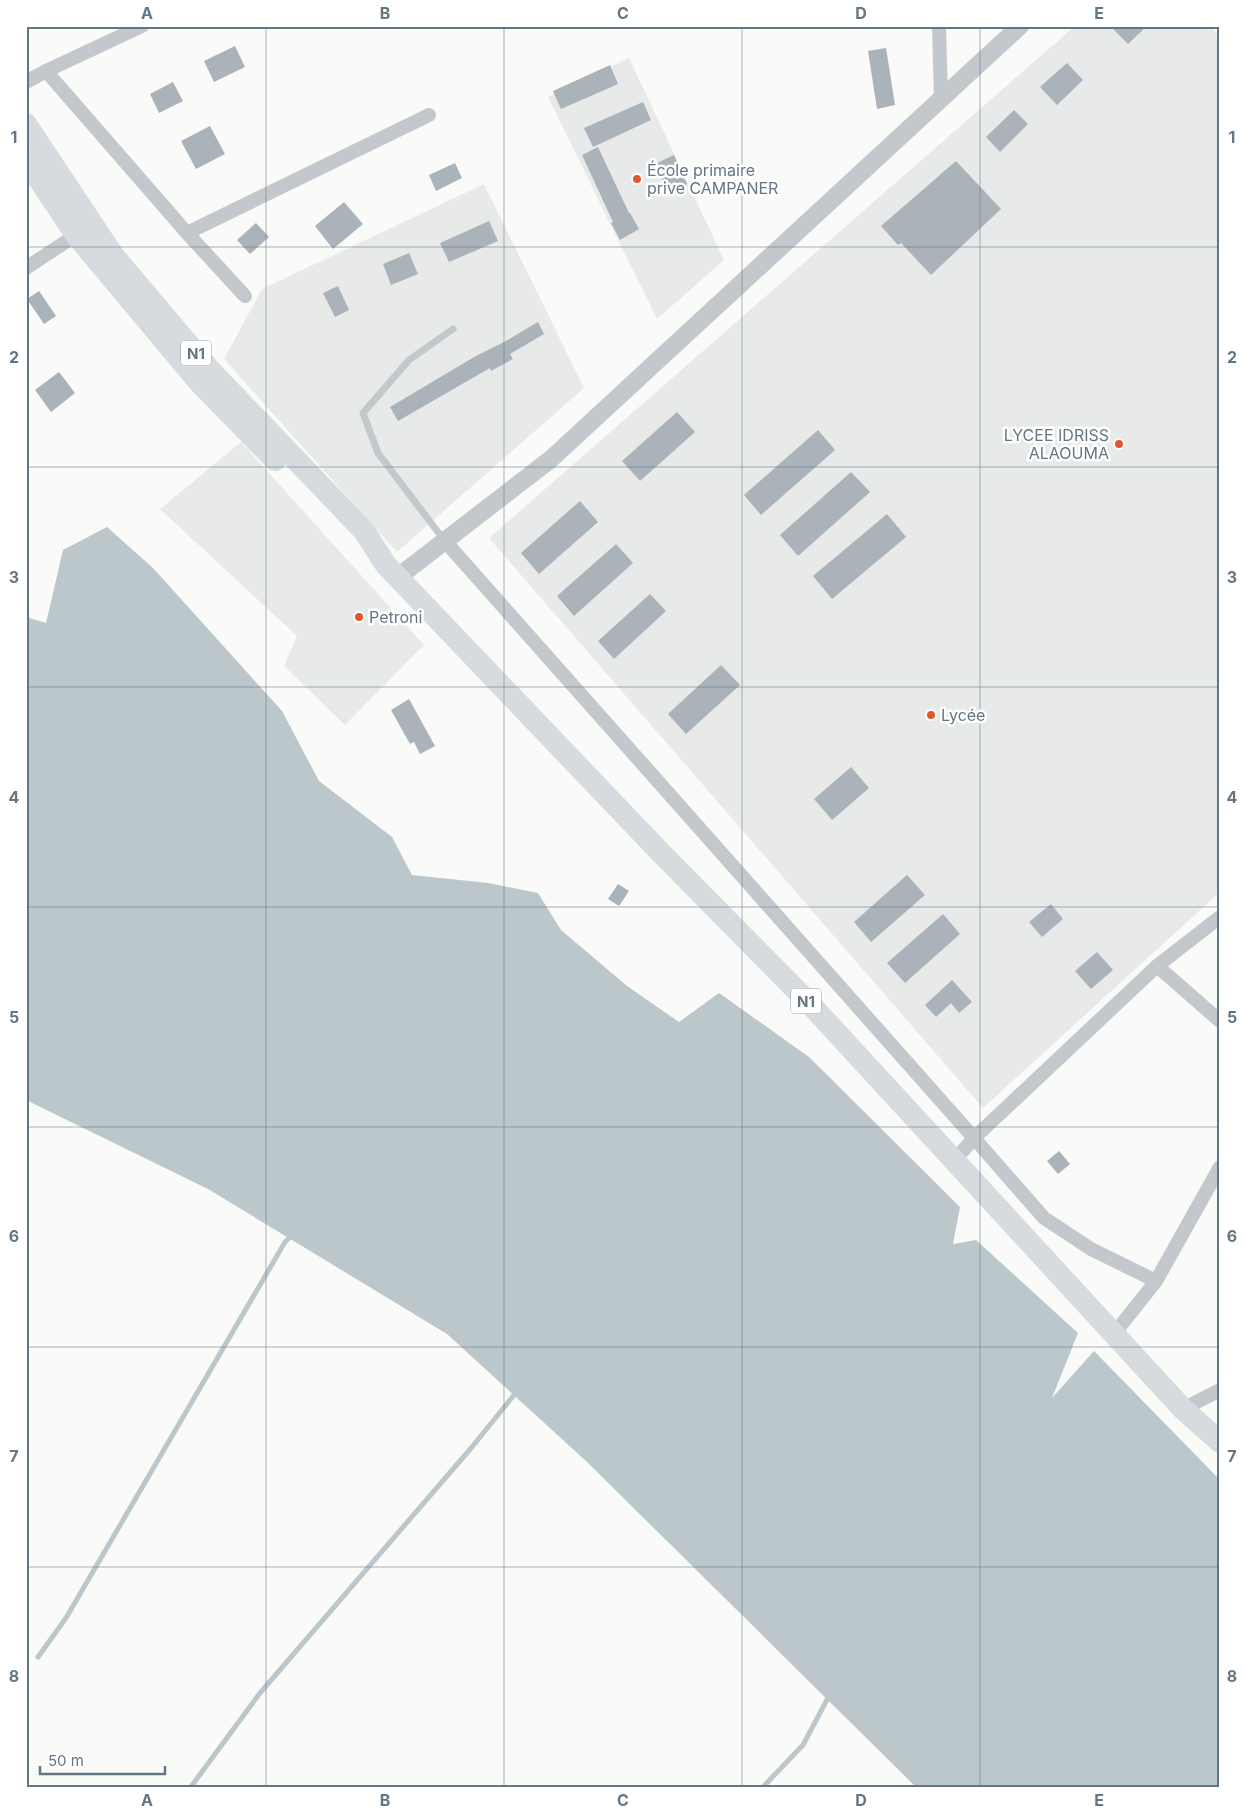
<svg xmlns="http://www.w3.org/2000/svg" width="1246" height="1814" font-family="Inter,sans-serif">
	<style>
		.built { fill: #e8e9e9 }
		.water { fill: #bbc7cb }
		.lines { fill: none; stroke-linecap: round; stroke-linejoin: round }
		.stream { stroke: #bbc7cb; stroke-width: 5 }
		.building { fill: #aab3b9 }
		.service { stroke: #c3c8cc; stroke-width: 7 }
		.minor { stroke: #c3c8cc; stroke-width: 14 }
		.tertiary { stroke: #c3c8cc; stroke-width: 18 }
		.trunk { stroke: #d6dbdf; stroke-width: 22 }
		.grid { fill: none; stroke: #657683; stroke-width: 1; stroke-opacity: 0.55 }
		.poi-dot { fill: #e4572e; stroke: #fff; stroke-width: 2 }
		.labels { text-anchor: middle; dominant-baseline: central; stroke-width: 5; stroke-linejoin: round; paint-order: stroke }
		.shield { fill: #fff; stroke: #939fa8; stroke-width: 1 }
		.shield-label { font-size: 15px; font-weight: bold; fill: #657683 }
		.poi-label { font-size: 16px; fill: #657683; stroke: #fff; text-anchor: start }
		.neatline { fill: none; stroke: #657683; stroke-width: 2 }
		.grid-label { font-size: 16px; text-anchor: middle; font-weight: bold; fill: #657683 }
	</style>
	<rect width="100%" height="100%" fill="#fafaf8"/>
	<g class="built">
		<path d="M 1075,26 L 1210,26 L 1220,37 L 1220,892 L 983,1108 L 489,538 Z"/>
		<path d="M 629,58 L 724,260 L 657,319 L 548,97 Z"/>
		<path d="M 484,184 L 584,388 L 397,552 L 224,359 L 262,289 Z"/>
		<path d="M 241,442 L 424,645 L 345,725 L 284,666 L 297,636 L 160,509 Z"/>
	</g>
	<path class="water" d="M 107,527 L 153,568 L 282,711 L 319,781 L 392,837 L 412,875 L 488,883 L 538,893 L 561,930 L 627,986 L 679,1022 L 719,993 L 809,1057 L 960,1207 L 953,1244 L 976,1240 L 1078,1333 L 1052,1398 L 1094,1351 L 1220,1480 L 1220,1788 L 917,1788 L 587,1462 L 447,1334 L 208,1189 L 26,1100 L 26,617 L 46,623 L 63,550 Z"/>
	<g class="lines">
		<g class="stream">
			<path d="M 38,1657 L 66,1618 L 285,1242 L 292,1235"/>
			<path d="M 190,1788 L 260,1693 L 472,1447 L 518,1390"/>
			<path d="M 762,1788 L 803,1745 L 830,1694"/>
		</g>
	</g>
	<g class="building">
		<path d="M 1110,26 L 1147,26 L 1128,44 Z"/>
		<path d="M 235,46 L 245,67 L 214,82 L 204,61 Z"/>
		<path d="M 886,48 L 895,105 L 877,109 L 868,51 Z"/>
		<path d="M 1067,63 L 1083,80 L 1057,105 L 1040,87 Z"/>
		<path d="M 610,65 L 618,84 L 561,109 L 553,91 Z"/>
		<path d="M 173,82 L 183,101 L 159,113 L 150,94 Z"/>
		<path d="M 643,102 L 651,120 L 593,147 L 584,128 Z"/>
		<path d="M 1014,110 L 1028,124 L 1000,152 L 986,137 Z"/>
		<path d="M 210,126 L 225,154 L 196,169 L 181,141 Z"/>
		<path d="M 598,147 L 629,213 L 630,213 L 639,229 L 620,240 L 611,223 L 613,222 L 582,155 Z"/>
		<path d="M 674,155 L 687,184 L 668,193 L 655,164 Z"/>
		<path d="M 956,161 L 1001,209 L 931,275 L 901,243 L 898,245 L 881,226 Z"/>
		<path d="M 455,163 L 462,178 L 436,191 L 429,175 Z"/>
		<path d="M 344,202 L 363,224 L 333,249 L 315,226 Z"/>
		<path d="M 489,221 L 498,241 L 449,262 L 440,243 Z"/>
		<path d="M 256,223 L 269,237 L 250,254 L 237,240 Z"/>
		<path d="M 409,253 L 418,274 L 391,285 L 383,264 Z"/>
		<path d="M 338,286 L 349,310 L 335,317 L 323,293 Z"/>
		<path d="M 39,291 L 56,316 L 44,324 L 27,299 Z"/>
		<path d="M 538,322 L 544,334 L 510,354 L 513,359 L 491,371 L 490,368 L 398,421 L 390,407 L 476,356 L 504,342 Z"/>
		<path d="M 59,372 L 75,393 L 51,412 L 35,390 Z"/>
		<path d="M 677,412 L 695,432 L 640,481 L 622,461 Z"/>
		<path d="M 818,430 L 835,450 L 761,515 L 744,495 Z"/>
		<path d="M 851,472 L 870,492 L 798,556 L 780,535 Z"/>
		<path d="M 580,501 L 598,522 L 539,574 L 521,553 Z"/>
		<path d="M 887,514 L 906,537 L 832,599 L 813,576 Z"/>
		<path d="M 616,544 L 633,563 L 574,616 L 557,596 Z"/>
		<path d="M 650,594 L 666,611 L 614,659 L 598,641 Z"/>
		<path d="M 721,665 L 740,685 L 686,734 L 668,714 Z"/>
		<path d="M 409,699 L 435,746 L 420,754 L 414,742 L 410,744 L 391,710 Z"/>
		<path d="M 851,767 L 869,788 L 832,820 L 814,799 Z"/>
		<path d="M 907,875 L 925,895 L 871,942 L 854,922 Z"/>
		<path d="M 618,884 L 629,891 L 619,906 L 608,899 Z"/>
		<path d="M 1051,904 L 1063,919 L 1042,937 L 1029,922 Z"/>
		<path d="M 943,914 L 960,934 L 905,983 L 887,963 Z"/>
		<path d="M 1097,952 L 1113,970 L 1091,989 L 1075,971 Z"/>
		<path d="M 952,980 L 972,1002 L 959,1013 L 951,1003 L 936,1017 L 925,1005 Z"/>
		<path d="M 1059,1151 L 1070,1164 L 1058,1174 L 1047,1161 Z"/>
	</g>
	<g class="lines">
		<path class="service" d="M 444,540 L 378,453 L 363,413 L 409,360 L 453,329"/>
		<g class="minor">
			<path d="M 939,26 L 941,100"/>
			<path d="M 46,71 L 187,233 L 245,296"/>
			<path d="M 26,82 L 46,71 L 142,26"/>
			<path d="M 187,233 L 429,115"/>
			<path d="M 26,268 L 76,235"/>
			<path d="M 444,540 L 974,1138 L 1157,966 L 1220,917"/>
			<path d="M 1157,966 L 1220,1021"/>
			<path d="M 954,1161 L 974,1138 L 1044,1218 L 1091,1249 L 1156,1281"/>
			<path d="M 1114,1334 L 1156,1281 L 1220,1167"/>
			<path d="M 1183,1409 L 1220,1390"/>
		</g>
		<path class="tertiary" d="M 398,577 L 551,459 L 1020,26"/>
		<g class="trunk">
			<path d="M 26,124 L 113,255 L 211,371 L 364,531 L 386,565 L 661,853 L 811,1005 L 1183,1409 L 1220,1442"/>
			<path d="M 26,160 L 76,235 L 198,381 L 275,460"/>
		</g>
	</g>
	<path class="grid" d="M 266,26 L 266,1788M 504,26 L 504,1788M 742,26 L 742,1788M 980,26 L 980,1788M 26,247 L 1220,247M 26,467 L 1220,467M 26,687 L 1220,687M 26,907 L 1220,907M 26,1127 L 1220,1127M 26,1347 L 1220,1347M 26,1567 L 1220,1567"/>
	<g class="poi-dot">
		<circle cx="637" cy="179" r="5"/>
		<circle cx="1119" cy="444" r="5"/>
		<circle cx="359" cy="617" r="5"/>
		<circle cx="931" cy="715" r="5"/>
	</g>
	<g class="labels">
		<g class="shield">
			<rect x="181" y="340.5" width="30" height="25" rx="4"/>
			<rect x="791" y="988.5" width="30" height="25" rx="4"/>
		</g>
		<g class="shield-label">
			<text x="196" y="353">N1</text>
			<text x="806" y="1001">N1</text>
		</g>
		<g class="poi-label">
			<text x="647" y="170">École primaire<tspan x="647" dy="18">prive CAMPANER</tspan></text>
			<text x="1109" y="435" text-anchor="end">LYCEE IDRISS<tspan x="1109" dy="18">ALAOUMA</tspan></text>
			<text x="369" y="617">Petroni</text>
			<text x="941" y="715">Lycée</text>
		</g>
	</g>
	<rect width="1246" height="1814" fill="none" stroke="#ffffff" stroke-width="55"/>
	<path d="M40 1766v8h125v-8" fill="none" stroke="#657683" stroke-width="2.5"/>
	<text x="48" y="1766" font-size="15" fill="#657683" stroke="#ffffff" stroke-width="4" paint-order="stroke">50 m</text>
	<rect x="28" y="28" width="1190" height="1758" class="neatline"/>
	<g class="grid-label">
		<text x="147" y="19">A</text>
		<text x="385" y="19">B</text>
		<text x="623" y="19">C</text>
		<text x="861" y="19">D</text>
		<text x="1099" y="19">E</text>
		<text x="14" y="143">1</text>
		<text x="1232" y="143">1</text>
		<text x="14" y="363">2</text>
		<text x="1232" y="363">2</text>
		<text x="14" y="583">3</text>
		<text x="1232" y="583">3</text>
		<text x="14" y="803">4</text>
		<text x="1232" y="803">4</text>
		<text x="14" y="1023">5</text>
		<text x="1232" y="1023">5</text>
		<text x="14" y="1242">6</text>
		<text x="1232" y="1242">6</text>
		<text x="14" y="1462">7</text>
		<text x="1232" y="1462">7</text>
		<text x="14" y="1682">8</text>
		<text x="1232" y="1682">8</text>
		<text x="147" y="1806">A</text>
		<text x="385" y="1806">B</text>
		<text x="623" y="1806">C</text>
		<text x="861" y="1806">D</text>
		<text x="1099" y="1806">E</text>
	</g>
</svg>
